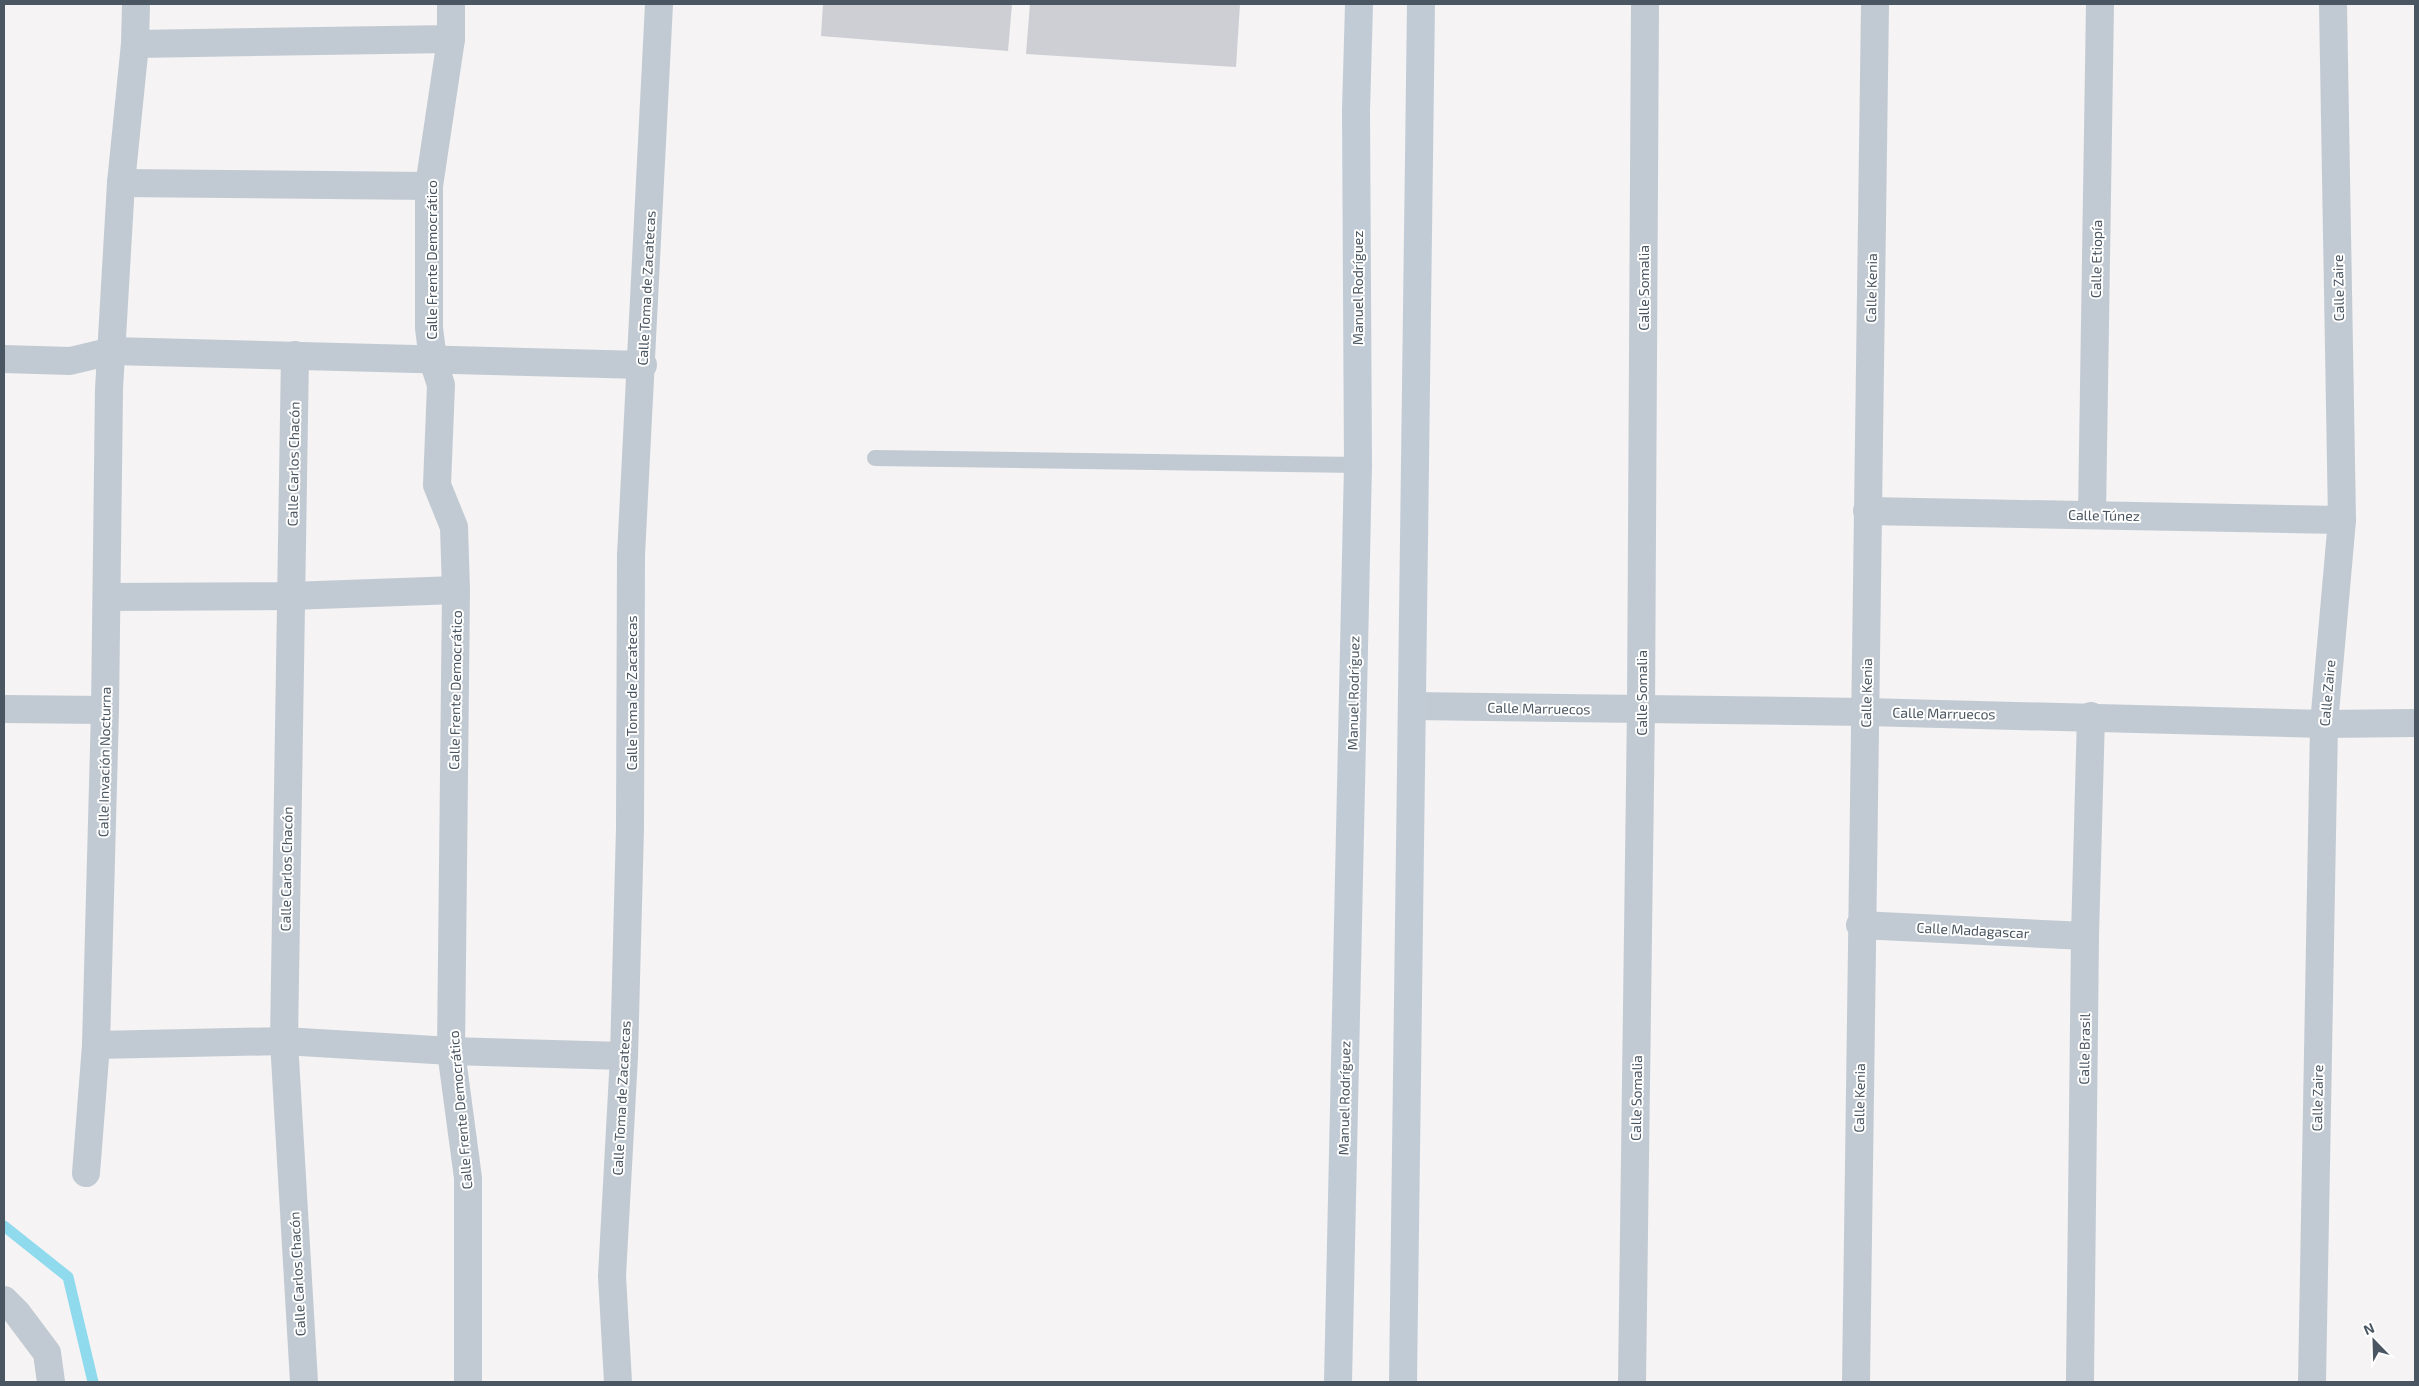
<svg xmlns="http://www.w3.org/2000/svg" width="2419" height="1386" font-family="'Exo 2',sans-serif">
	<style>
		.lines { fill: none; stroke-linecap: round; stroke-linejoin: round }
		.stream { stroke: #90daee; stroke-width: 11 }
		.building { fill: #cdcfd5 }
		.lane { stroke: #c1cad2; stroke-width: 16 }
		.street { stroke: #c1cad2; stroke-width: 28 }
		.secondary { stroke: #c1cbd6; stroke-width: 28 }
		.labels { text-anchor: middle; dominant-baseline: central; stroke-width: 4; stroke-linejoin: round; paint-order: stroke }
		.street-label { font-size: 14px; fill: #4a5661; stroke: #fff }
	</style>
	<rect width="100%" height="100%" fill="#f5f3f3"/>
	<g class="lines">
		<path class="stream" d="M 4,1226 L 68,1277 L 93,1382"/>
	</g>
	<g class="building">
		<path d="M 823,4 L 1012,4 L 1008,51 L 821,36 Z"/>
		<path d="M 1030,4 L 1240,4 L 1236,67 L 1026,54 Z"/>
	</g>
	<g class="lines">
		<path class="lane" d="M 875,458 L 1358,465"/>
		<g class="street">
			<path d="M 451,4 L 451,39 L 429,186 L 429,328 L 433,360 L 441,385 L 437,485 L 454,527 L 456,590 L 451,1051 L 468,1178 L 468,1382"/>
			<path d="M 135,44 L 451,39"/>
			<path d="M 121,183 L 429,186"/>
			<path d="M 295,355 L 284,1041 L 304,1382"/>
			<path d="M 4,359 L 70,361 L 112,351 L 643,365"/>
			<path d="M 1867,511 L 2342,520"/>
			<path d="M 2092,514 L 2100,4"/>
			<path d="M 107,597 L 290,596 L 456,590"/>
			<path d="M 1412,706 L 1866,712 L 2324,724 L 2415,723"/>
			<path d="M 4,709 L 105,710"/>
			<path d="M 1860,925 L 2085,936"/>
			<path d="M 96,1045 L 284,1041 L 451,1051 L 624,1056"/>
			<path d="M 86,1173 L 96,1045 L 105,710 L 109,389 L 121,183 L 135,44 L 136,4"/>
			<path d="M 4,1300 L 17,1313 L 47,1353 L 51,1382"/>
			<path d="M 618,1382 L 612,1276 L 624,1056 L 630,828 L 631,555 L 659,4"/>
			<path d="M 1632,1382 L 1641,709 L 1645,4"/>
			<path d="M 1856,1382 L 1875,4"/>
			<path d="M 2080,1382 L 2085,936 L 2091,716"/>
			<path d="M 2312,1382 L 2324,724 L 2342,520 L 2333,4"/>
		</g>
		<g class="secondary">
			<path d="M 1338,1382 L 1358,465 L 1356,111 L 1359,4"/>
			<path d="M 1403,1382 L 1421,4"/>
		</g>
	</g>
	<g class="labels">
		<g class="street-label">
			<text transform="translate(2096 259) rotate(-89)">Calle Etiopía</text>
			<text transform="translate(431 260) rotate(-90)">Calle Frente Democrático</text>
			<text transform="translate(646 288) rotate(-87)">Calle Toma de Zacatecas</text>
			<text transform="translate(1357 288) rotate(-90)">Manuel Rodríguez</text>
			<text transform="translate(1643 288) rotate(-90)">Calle Somalia</text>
			<text transform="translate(1871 288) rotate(-89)">Calle Kenia</text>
			<text transform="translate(2338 288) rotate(-91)">Calle Zaire</text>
			<text transform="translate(293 464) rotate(-89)">Calle Carlos Chacón</text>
			<text transform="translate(2104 515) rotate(1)">Calle Túnez</text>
			<text transform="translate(455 690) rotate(-89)">Calle Frente Democrático</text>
			<text transform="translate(631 693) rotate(-90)">Calle Toma de Zacatecas</text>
			<text transform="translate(1353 693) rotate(-89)">Manuel Rodríguez</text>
			<text transform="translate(1641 693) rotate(-90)">Calle Somalia</text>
			<text transform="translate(1866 693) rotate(-89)">Calle Kenia</text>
			<text transform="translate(2327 693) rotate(-85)">Calle Zaire</text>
			<text transform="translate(1539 708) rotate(1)">Calle Marruecos</text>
			<text transform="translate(1944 713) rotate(1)">Calle Marruecos</text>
			<text transform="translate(104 762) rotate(-89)">Calle Invación Nocturna</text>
			<text transform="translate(286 869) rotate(-89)">Calle Carlos Chacón</text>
			<text transform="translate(1973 930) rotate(3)">Calle Madagascar</text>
			<text transform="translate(2084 1049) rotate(-89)">Calle Brasil</text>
			<text transform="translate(621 1098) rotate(-87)">Calle Toma de Zacatecas</text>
			<text transform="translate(1344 1098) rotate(-89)">Manuel Rodríguez</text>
			<text transform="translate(1636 1098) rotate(-89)">Calle Somalia</text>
			<text transform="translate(1859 1098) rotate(-89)">Calle Kenia</text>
			<text transform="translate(2317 1098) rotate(-89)">Calle Zaire</text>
			<text transform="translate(460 1110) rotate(-95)">Calle Frente Democrático</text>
			<text transform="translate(297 1274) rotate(-93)">Calle Carlos Chacón</text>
		</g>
	</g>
	<rect width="2419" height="1386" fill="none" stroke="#4a5661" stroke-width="10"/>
	<g transform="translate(2374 1341) rotate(337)" stroke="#ffffff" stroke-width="4" paint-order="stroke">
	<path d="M0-4L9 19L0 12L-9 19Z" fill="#4a5661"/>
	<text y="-8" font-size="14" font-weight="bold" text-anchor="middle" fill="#4a5661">N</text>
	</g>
</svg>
